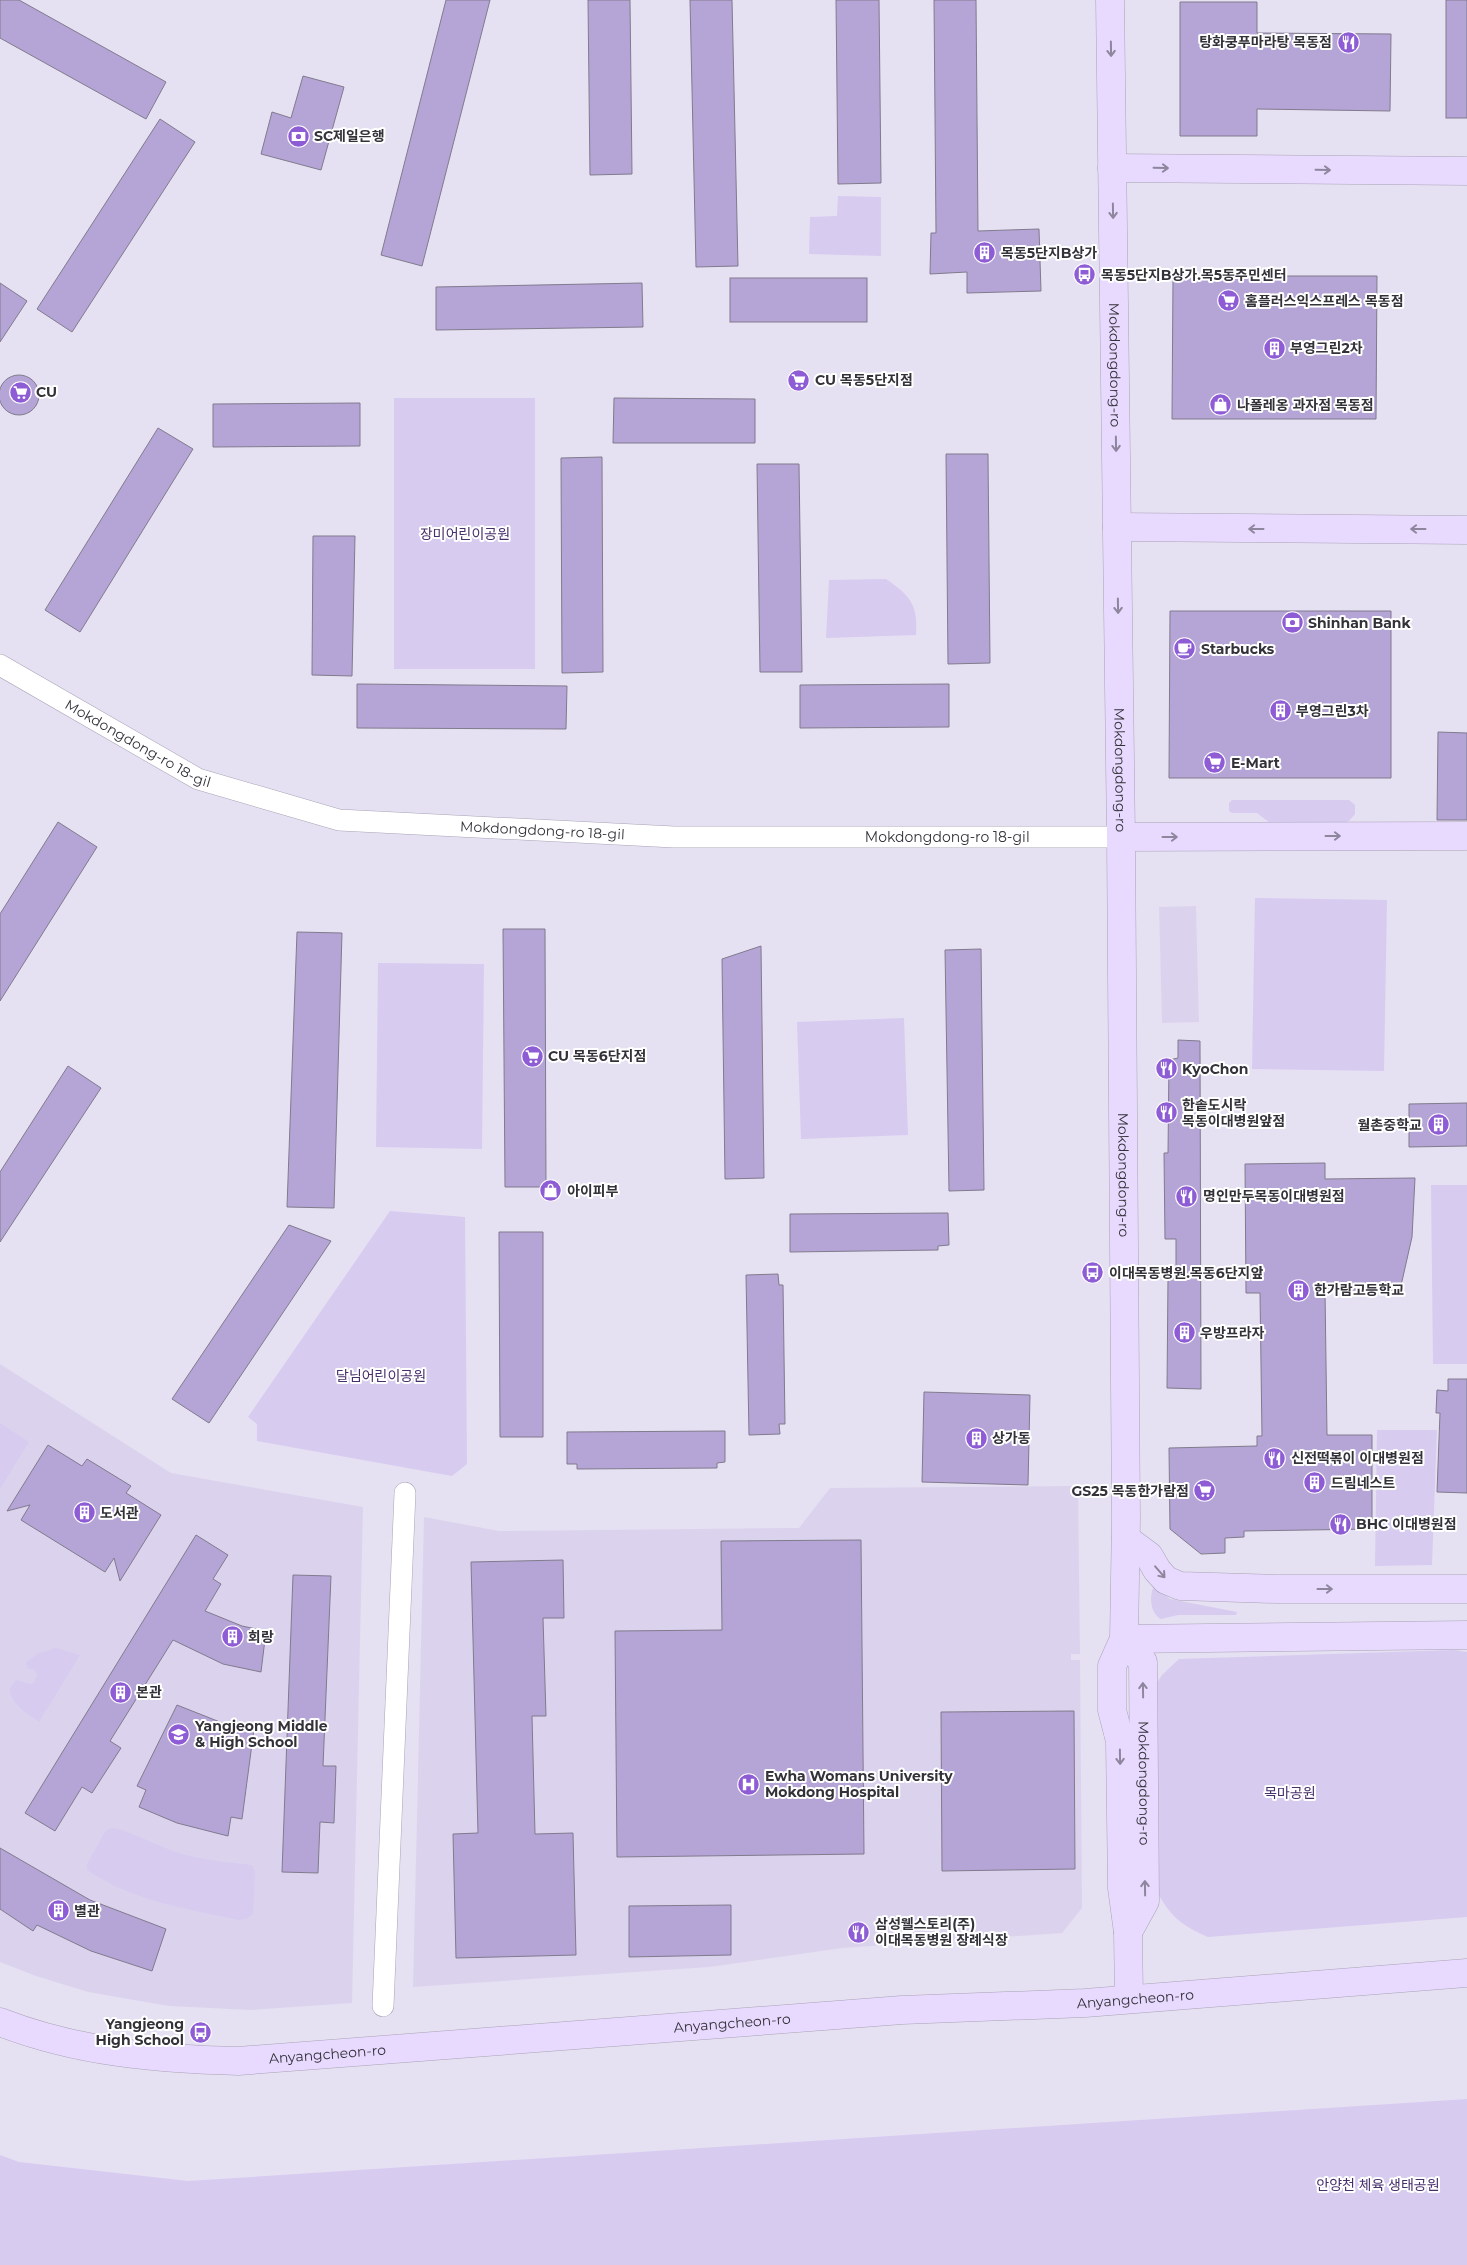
<svg xmlns="http://www.w3.org/2000/svg" width="1467" height="2265" font-family="Montserrat,'Noto Sans KR',sans-serif">
	<style>
		.built { fill: #dbd3ed }
		.green { fill: #d7cbf0 }
		.building { fill: #b5a4d6; stroke: #817b8d }
		.lines { fill: none; stroke-linecap: round; stroke-linejoin: round }
		.street-casing { stroke: #a9a3b5; stroke-width: 22 }
		.secondary-casing { stroke: #a9a3b5; stroke-width: 29 }
		.street { stroke: #fff; stroke-width: 21 }
		.secondary { stroke: #e8daff; stroke-width: 28 }
		.oneway { stroke: #8e869c }
		.labels { text-anchor: middle; dominant-baseline: central; stroke-width: 4; stroke-linejoin: round; paint-order: stroke }
		.poi-label { font-size: 14px; font-weight: bold; fill: #343239; stroke: #fff; text-anchor: start }
		.street-label { font-size: 14px; fill: #343239; stroke: #fff }
		.park-label { font-size: 14px; fill: #472f6b; stroke: #fff }
	</style>
	<rect width="100%" height="100%" fill="#e6e0f3"/>
	<g class="built">
		<path d="M 1196,906 L 1199,1022 L 1162,1023 L 1159,907 Z"/>
		<path d="M 0,1364 L 171,1473 L 363,1507 L 352,2003 L 251,2010 L 169,2006 L 88,1992 L 36,1976 L 0,1962 Z"/>
		<path d="M 1078,1486 L 1080,1654 L 1071,1654 L 1071,1660 L 1080,1660 L 1082,1908 L 1062,1933 L 842,1948 L 710,1967 L 413,1987 L 424,1517 L 499,1531 L 799,1528 L 830,1488 Z"/>
	</g>
	<g class="green">
		<path d="M 838,196 L 881,197 L 881,256 L 809,254 L 810,217 L 837,216 Z"/>
		<rect x="394" y="398" width="141" height="271"/>
		<path d="M 886,579 C 910,596 918,604 916,635 L 826,638 L 829,580 Z"/>
		<path d="M 1232,800 L 1349,800 L 1355,805 L 1355,814 L 1349,821 L 1345,822 L 1270,823 L 1257,813 L 1232,813 L 1229,811 L 1229,803 Z"/>
		<path d="M 1255,898 L 1387,900 L 1384,1071 L 1252,1069 Z"/>
		<path d="M 378,963 L 484,964 L 482,1149 L 376,1147 Z"/>
		<path d="M 904,1018 L 908,1135 L 801,1139 L 797,1022 Z"/>
		<path d="M 1431,1185 L 1467,1185 L 1467,1364 L 1433,1364 Z"/>
		<path d="M 390,1211 L 465,1217 L 467,1464 L 452,1476 L 257,1441 L 257,1424 L 248,1417 Z"/>
		<path d="M 0,1423 L 29,1442 L 0,1489 Z"/>
		<path d="M 1377,1430 L 1437,1430 L 1432,1565 L 1375,1566 Z"/>
		<path d="M 1154,1586 L 1170,1599 L 1237,1612 L 1236,1615 L 1178,1615 L 1161,1619 C 1150,1613 1149,1596 1154,1586 Z"/>
		<path d="M 56,1648 L 80,1655 L 39,1722 C 28,1714 9,1703 10,1688 L 16,1680 L 30,1684 L 34,1683 L 37,1674 L 33,1669 L 28,1669 L 26,1662 L 39,1653 Z"/>
		<path d="M 1454,1650 L 1467,1652 L 1467,1917 L 1208,1937 C 1176,1923 1169,1914 1152,1883 L 1150,1693 L 1162,1675 L 1179,1659 Z"/>
		<path d="M 112,1828 C 124,1828 158,1846 173,1851 C 199,1860 225,1862 252,1865 L 255,1872 L 253,1914 L 246,1919 L 239,1920 C 187,1909 132,1901 87,1870 L 87,1864 L 106,1830 Z"/>
		<path d="M 1467,2099 L 1467,2265 L 0,2265 L 0,2155 L 19,2162 L 188,2181 Z"/>
	</g>
	<g class="building">
		<path d="M 0,0 L 19,0 L 166,82 L 146,119 L 0,38 Z"/>
		<path d="M 446,0 L 490,0 L 422,266 L 381,255 Z"/>
		<path d="M 588,0 L 630,0 L 632,174 L 590,175 Z"/>
		<path d="M 690,0 L 732,0 L 738,266 L 696,267 Z"/>
		<path d="M 836,0 L 879,0 L 881,183 L 838,184 Z"/>
		<path d="M 934,0 L 976,0 L 978,231 L 1039,229 L 1041,291 L 967,293 L 967,272 L 930,274 L 931,233 L 936,233 Z"/>
		<rect x="1446" y="0" width="21" height="118"/>
		<path d="M 1180,2 L 1257,2 L 1257,33 L 1391,34 L 1390,111 L 1257,109 L 1257,136 L 1180,136 Z"/>
		<path d="M 303,76 L 344,87 L 321,170 L 261,154 L 272,112 L 291,118 Z"/>
		<path d="M 160,119 L 195,142 L 72,332 L 37,309 Z"/>
		<path d="M 1173,276 L 1377,276 L 1376,419 L 1172,419 Z"/>
		<rect x="730" y="278" width="137" height="44"/>
		<path d="M 0,283 L 27,301 L 0,342 Z"/>
		<path d="M 642,283 L 643,327 L 436,330 L 436,287 Z"/>
		<circle cx="19" cy="395" r="20"/>
		<path d="M 614,398 L 755,399 L 755,443 L 613,443 Z"/>
		<path d="M 360,403 L 360,446 L 213,447 L 213,404 Z"/>
		<path d="M 158,428 L 193,449 L 80,632 L 45,610 Z"/>
		<path d="M 946,454 L 988,454 L 990,663 L 948,664 Z"/>
		<path d="M 602,457 L 603,672 L 562,673 L 561,458 Z"/>
		<path d="M 757,464 L 799,464 L 802,672 L 760,672 Z"/>
		<path d="M 313,536 L 355,536 L 352,676 L 312,675 Z"/>
		<path d="M 1170,611 L 1391,611 L 1391,778 L 1169,778 Z"/>
		<path d="M 357,684 L 567,686 L 566,729 L 357,728 Z"/>
		<path d="M 949,684 L 949,727 L 800,728 L 800,685 Z"/>
		<path d="M 1438,732 L 1467,733 L 1467,820 L 1437,820 Z"/>
		<path d="M 58,822 L 97,847 L 0,1001 L 0,914 Z"/>
		<path d="M 503,929 L 545,929 L 546,1187 L 505,1187 Z"/>
		<path d="M 297,932 L 342,933 L 334,1208 L 287,1207 Z"/>
		<path d="M 761,946 L 764,1178 L 725,1179 L 722,959 Z"/>
		<path d="M 981,949 L 984,1190 L 949,1191 L 945,950 Z"/>
		<path d="M 1178,1040 L 1200,1041 L 1201,1389 L 1167,1388 L 1168,1278 L 1176,1278 L 1176,1239 L 1165,1239 L 1164,1153 L 1168,1153 L 1169,1060 L 1178,1058 Z"/>
		<path d="M 68,1066 L 101,1088 L 0,1242 L 0,1172 Z"/>
		<path d="M 1467,1103 L 1467,1146 L 1409,1147 L 1409,1104 Z"/>
		<path d="M 1325,1163 L 1325,1179 L 1415,1178 L 1412,1237 L 1400,1290 L 1325,1290 L 1327,1435 L 1372,1435 L 1372,1529 L 1244,1531 L 1244,1537 L 1225,1538 L 1225,1553 L 1201,1554 L 1170,1529 L 1169,1448 L 1257,1446 L 1257,1436 L 1262,1436 L 1260,1293 L 1246,1293 L 1245,1164 Z"/>
		<path d="M 948,1213 L 949,1245 L 938,1246 L 938,1250 L 790,1252 L 790,1214 Z"/>
		<path d="M 289,1225 L 331,1241 L 209,1423 L 172,1399 Z"/>
		<path d="M 499,1232 L 543,1232 L 543,1437 L 500,1437 Z"/>
		<path d="M 778,1274 L 779,1285 L 783,1285 L 785,1424 L 779,1424 L 780,1434 L 749,1435 L 746,1275 Z"/>
		<path d="M 1448,1379 L 1467,1379 L 1467,1493 L 1437,1492 L 1440,1413 L 1436,1413 L 1437,1390 L 1448,1391 Z"/>
		<path d="M 924,1392 L 1030,1395 L 1028,1485 L 922,1482 Z"/>
		<path d="M 725,1431 L 725,1462 L 717,1463 L 717,1468 L 577,1469 L 577,1464 L 567,1464 L 567,1432 Z"/>
		<path d="M 48,1445 L 82,1466 L 87,1459 L 131,1486 L 126,1493 L 161,1515 L 120,1581 L 114,1558 L 105,1572 L 21,1520 L 30,1505 L 7,1511 Z"/>
		<path d="M 196,1535 L 228,1555 L 213,1579 L 221,1584 L 205,1611 L 242,1626 L 266,1631 L 261,1672 L 223,1664 L 173,1640 L 110,1741 L 121,1748 L 92,1793 L 82,1787 L 55,1831 L 25,1813 Z"/>
		<path d="M 861,1540 L 864,1854 L 617,1857 L 615,1631 L 722,1630 L 721,1541 Z"/>
		<path d="M 563,1560 L 564,1618 L 543,1618 L 546,1716 L 532,1716 L 535,1834 L 573,1833 L 576,1955 L 456,1958 L 453,1834 L 478,1833 L 471,1562 Z"/>
		<path d="M 293,1575 L 331,1576 L 323,1766 L 336,1766 L 334,1823 L 320,1822 L 318,1873 L 282,1872 Z"/>
		<path d="M 177,1705 L 225,1724 L 254,1729 L 242,1819 L 231,1817 L 228,1836 L 177,1823 L 139,1807 L 146,1790 L 137,1786 Z"/>
		<path d="M 1074,1711 L 1075,1869 L 942,1871 L 941,1712 Z"/>
		<path d="M 0,1848 L 90,1900 L 166,1929 L 152,1971 L 91,1951 L 37,1925 L 33,1931 L 0,1909 Z"/>
		<path d="M 731,1905 L 731,1955 L 629,1957 L 629,1906 Z"/>
	</g>
	<g class="lines">
		<defs>
			<g id="street">
				<path id="s1" d="M 0,665 L 198,779 L 339,820 L 674,837 L 1121,837"/>
				<path d="M 383,2006 L 405,1493"/>
			</g>
			<g id="secondary">
				<path id="s2" d="M 1110,0 L 1121,837 L 1126,1519 L 1124,1639 L 1112,1666 L 1112,1710 L 1120,1741 L 1122,1888 L 1128,1932 L 1129,1999"/>
				<path d="M 1112,168 L 1467,171"/>
				<path d="M 1117,527 L 1467,530"/>
				<path d="M 1121,837 L 1467,836"/>
				<path d="M 1126,1539 L 1149,1556 L 1157,1570 L 1166,1580 L 1180,1586 L 1276,1589 L 1467,1589"/>
				<path d="M 1124,1639 L 1467,1635"/>
				<path id="s3" d="M 1124,1639 L 1143,1662 L 1145,1901 L 1128,1932"/>
				<path id="s4" d="M 0,2022 C 77,2052 157,2059 238,2061 L 902,2010 L 1085,2003 L 1467,1973"/>
			</g>
		</defs>
		<use href="#street" class="street-casing"/>
		<use href="#secondary" class="secondary-casing"/>
		<use href="#street" class="street"/>
		<use href="#secondary" class="secondary"/>
	</g>
	<defs><path id="oneway-shaft" d="M-6 0H5M1.5-3L5.5 0L1.5 3" fill="none" stroke-width="1.6" stroke-linecap="round" stroke-linejoin="round" transform="scale(1.25)"/></defs>
	<g class="oneway">
		<use href="#oneway-shaft" transform="translate(1111 49) rotate(89)"/>
		<use href="#oneway-shaft" transform="translate(1161 168) rotate(1)"/>
		<use href="#oneway-shaft" transform="translate(1323 170) rotate(1)"/>
		<use href="#oneway-shaft" transform="translate(1113 211) rotate(89)"/>
		<use href="#oneway-shaft" transform="translate(1116 444) rotate(89)"/>
		<use href="#oneway-shaft" transform="translate(1256 529) rotate(-180)"/>
		<use href="#oneway-shaft" transform="translate(1418 529) rotate(-180)"/>
		<use href="#oneway-shaft" transform="translate(1118 606) rotate(89)"/>
		<use href="#oneway-shaft" transform="translate(1333 836)"/>
		<use href="#oneway-shaft" transform="translate(1170 837)"/>
		<use href="#oneway-shaft" transform="translate(1160 1572) rotate(49)"/>
		<use href="#oneway-shaft" transform="translate(1325 1589)"/>
		<use href="#oneway-shaft" transform="translate(1143 1690) rotate(-91)"/>
		<use href="#oneway-shaft" transform="translate(1120 1757) rotate(89)"/>
		<use href="#oneway-shaft" transform="translate(1145 1888) rotate(-91)"/>
	</g>
	<defs>
		<symbol id="restaurant-disc" viewBox="-11 -11 22 22"><circle r="9.5" fill="#8e5cd5" stroke="#fff"/><path d="M-5-6h1v4h1v-4h1v4h1v-4h1v5L-1.5 .5V6h-2V.5L-5-1ZM5-6V6H3V1.5H1.5Q1.5-4 5-6Z" fill="#fff"/></symbol>
		<symbol id="bank-disc" viewBox="-11 -11 22 22"><circle r="9.5" fill="#8e5cd5" stroke="#fff"/><path d="M-6-4H6V4H-6ZM0-2.3a2.3 2.3 0 1 0 0 4.6a2.3 2.3 0 1 0 0-4.6Z" fill="#fff"/></symbol>
		<symbol id="building-disc" viewBox="-11 -11 22 22"><circle r="9.5" fill="#8e5cd5" stroke="#fff"/><path d="M-4-6H4V6H1V3H-1V6H-4ZM-2.5-4.3h1.7v1.8h-1.7ZM.8-4.3h1.7v1.8H.8ZM-2.5-1h1.7V.8h-1.7ZM.8-1h1.7V.8H.8Z" fill="#fff"/></symbol>
		<symbol id="bus-disc" viewBox="-11 -11 22 22"><circle r="9.5" fill="#8e5cd5" stroke="#fff"/><path d="M-5-6H5V4H4V6H2V4H-2V6H-4V4H-5ZM-3.5-4V0h7V-4ZM-3.5 1.2v1.5H-2V1.2ZM2 1.2v1.5H3.5V1.2Z" fill="#fff"/></symbol>
		<symbol id="supermarket-disc" viewBox="-11 -11 22 22"><circle r="9.5" fill="#8e5cd5" stroke="#fff"/><path d="M-6-5.5h2.5l.6 2H6L4.5 2H-2.5L-4.4-4H-6ZM-1.5 3.2a1.3 1.3 0 1 0 .1 0ZM3 3.2a1.3 1.3 0 1 0 .1 0Z" fill="#fff"/></symbol>
		<symbol id="shop-disc" viewBox="-11 -11 22 22"><circle r="9.5" fill="#8e5cd5" stroke="#fff"/><path d="M-5-2.5h2.3a2.7 3.5 0 0 1 5.4 0H5L5.5 6h-11ZM-1.5-2.5h3a1.5 2.3 0 0 0-3 0Z" fill="#fff"/></symbol>
		<symbol id="cafe-disc" viewBox="-11 -11 22 22"><circle r="9.5" fill="#8e5cd5" stroke="#fff"/><path d="M-5.5-4.5H6V0H3Q3 3.5 0 3.5H-2.5Q-5.5 3.5-5.5 0ZM3-3.2v2h1.7v-2ZM-6 4.5H4V6H-6Z" fill="#fff"/></symbol>
		<symbol id="school-disc" viewBox="-11 -11 22 22"><circle r="9.5" fill="#8e5cd5" stroke="#fff"/><path d="M0-5L7-2L0 1L-7-2ZM-4 1L0 2.5L4 1V4Q0 6-4 4Z" fill="#fff"/></symbol>
		<symbol id="hospital-disc" viewBox="-11 -11 22 22"><circle r="9.5" fill="#8e5cd5" stroke="#fff"/><path d="M-5-5h3v3.5h4V-5h3V5h-3V1.5h-4V5h-3Z" fill="#fff"/></symbol>
	</defs>
	<g fill-rule="evenodd">
		<use href="#restaurant-disc" x="1336" y="30" width="25" height="25"/>
		<use href="#bank-disc" x="286" y="124" width="25" height="25"/>
		<use href="#building-disc" x="972" y="240" width="25" height="25"/>
		<use href="#bus-disc" x="1072" y="262" width="25" height="25"/>
		<use href="#supermarket-disc" x="1216" y="288" width="25" height="25"/>
		<use href="#building-disc" x="1262" y="336" width="25" height="25"/>
		<use href="#supermarket-disc" x="786" y="368" width="25" height="25"/>
		<use href="#supermarket-disc" x="8" y="380" width="25" height="25"/>
		<use href="#shop-disc" x="1208" y="392" width="25" height="25"/>
		<use href="#bank-disc" x="1280" y="610" width="25" height="25"/>
		<use href="#cafe-disc" x="1172" y="636" width="25" height="25"/>
		<use href="#building-disc" x="1268" y="698" width="25" height="25"/>
		<use href="#supermarket-disc" x="1202" y="750" width="25" height="25"/>
		<use href="#supermarket-disc" x="520" y="1044" width="25" height="25"/>
		<use href="#restaurant-disc" x="1154" y="1056" width="25" height="25"/>
		<use href="#restaurant-disc" x="1154" y="1100" width="25" height="25"/>
		<use href="#building-disc" x="1426" y="1112" width="25" height="25"/>
		<use href="#shop-disc" x="538" y="1178" width="25" height="25"/>
		<use href="#restaurant-disc" x="1174" y="1184" width="25" height="25"/>
		<use href="#bus-disc" x="1080" y="1260" width="25" height="25"/>
		<use href="#building-disc" x="1286" y="1278" width="25" height="25"/>
		<use href="#building-disc" x="1172" y="1320" width="25" height="25"/>
		<use href="#building-disc" x="964" y="1426" width="25" height="25"/>
		<use href="#restaurant-disc" x="1262" y="1446" width="25" height="25"/>
		<use href="#building-disc" x="1302" y="1470" width="25" height="25"/>
		<use href="#supermarket-disc" x="1192" y="1478" width="25" height="25"/>
		<use href="#building-disc" x="72" y="1500" width="25" height="25"/>
		<use href="#restaurant-disc" x="1328" y="1512" width="25" height="25"/>
		<use href="#building-disc" x="220" y="1624" width="25" height="25"/>
		<use href="#building-disc" x="108" y="1680" width="25" height="25"/>
		<use href="#school-disc" x="166" y="1722" width="25" height="25"/>
		<use href="#hospital-disc" x="736" y="1772" width="25" height="25"/>
		<use href="#building-disc" x="46" y="1898" width="25" height="25"/>
		<use href="#restaurant-disc" x="846" y="1920" width="25" height="25"/>
		<use href="#bus-disc" x="188" y="2020" width="25" height="25"/>
	</g>
	<g class="labels">
		<g class="poi-label">
			<text x="1332" y="42" text-anchor="end">탕화쿵푸마라탕 목동점</text>
			<text x="314" y="136">SC제일은행</text>
			<text x="1001" y="253">목동5단지B상가</text>
			<text x="1101" y="275">목동5단지B상가.목5동주민센터</text>
			<text x="1245" y="301">홈플러스익스프레스 목동점</text>
			<text x="1290" y="348">부영그린2차</text>
			<text x="815" y="380">CU 목동5단지점</text>
			<text x="36" y="392">CU</text>
			<text x="1237" y="405">나폴레옹 과자점 목동점</text>
			<text x="1308" y="623">Shinhan Bank</text>
			<text x="1201" y="649">Starbucks</text>
			<text x="1296" y="711">부영그린3차</text>
			<text x="1231" y="763">E-Mart</text>
			<text x="548" y="1056">CU 목동6단지점</text>
			<text x="1182" y="1069">KyoChon</text>
			<text x="1182" y="1105">한솥도시락<tspan x="1182" dy="16">목동이대병원앞점</tspan></text>
			<text x="1422" y="1125" text-anchor="end">월촌중학교</text>
			<text x="567" y="1191">아이피부</text>
			<text x="1203" y="1196">명인만두목동이대병원점</text>
			<text x="1109" y="1273">이대목동병원.목동6단지앞</text>
			<text x="1314" y="1290">한가람고등학교</text>
			<text x="1200" y="1333">우방프라자</text>
			<text x="992" y="1438">상가동</text>
			<text x="1291" y="1458">신전떡볶이 이대병원점</text>
			<text x="1331" y="1483">드림네스트</text>
			<text x="1189" y="1491" text-anchor="end">GS25 목동한가람점</text>
			<text x="100" y="1513">도서관</text>
			<text x="1356" y="1524">BHC 이대병원점</text>
			<text x="248" y="1637">회랑</text>
			<text x="136" y="1692">본관</text>
			<text x="195" y="1726">Yangjeong Middle<tspan x="195" dy="16">&amp; High School</tspan></text>
			<text x="765" y="1776">Ewha Womans University<tspan x="765" dy="16">Mokdong Hospital</tspan></text>
			<text x="74" y="1911">별관</text>
			<text x="875" y="1924">삼성웰스토리(주)<tspan x="875" dy="16">이대목동병원 장례식장</tspan></text>
			<text x="184" y="2024" text-anchor="end">Yangjeong<tspan x="184" dy="16">High School</tspan></text>
		</g>
		<g class="street-label">
			<text stroke="none"><textPath href="#s2" startOffset="365">Mokdongdong-ro</textPath></text>
			<text stroke="none"><textPath href="#s1" startOffset="159">Mokdongdong-ro 18-gil</textPath></text>
			<text stroke="none"><textPath href="#s2" startOffset="770">Mokdongdong-ro</textPath></text>
			<text stroke="none"><textPath href="#s1" startOffset="579">Mokdongdong-ro 18-gil</textPath></text>
			<text stroke="none"><textPath href="#s1" startOffset="984">Mokdongdong-ro 18-gil</textPath></text>
			<text stroke="none"><textPath href="#s2" startOffset="1175">Mokdongdong-ro</textPath></text>
			<text stroke="none"><textPath href="#s3" startOffset="151">Mokdongdong-ro</textPath></text>
			<text stroke="none"><textPath href="#s4" startOffset="1142">Anyangcheon-ro</textPath></text>
			<text stroke="none"><textPath href="#s4" startOffset="738">Anyangcheon-ro</textPath></text>
			<text stroke="none"><textPath href="#s4" startOffset="332">Anyangcheon-ro</textPath></text>
		</g>
		<g class="park-label">
			<text x="465" y="534">장미어린이공원</text>
			<text x="381" y="1376">달님어린이공원</text>
			<text x="1290" y="1793">목마공원</text>
			<text x="1378" y="2185">안양천 체육 생태공원</text>
		</g>
	</g>
</svg>
